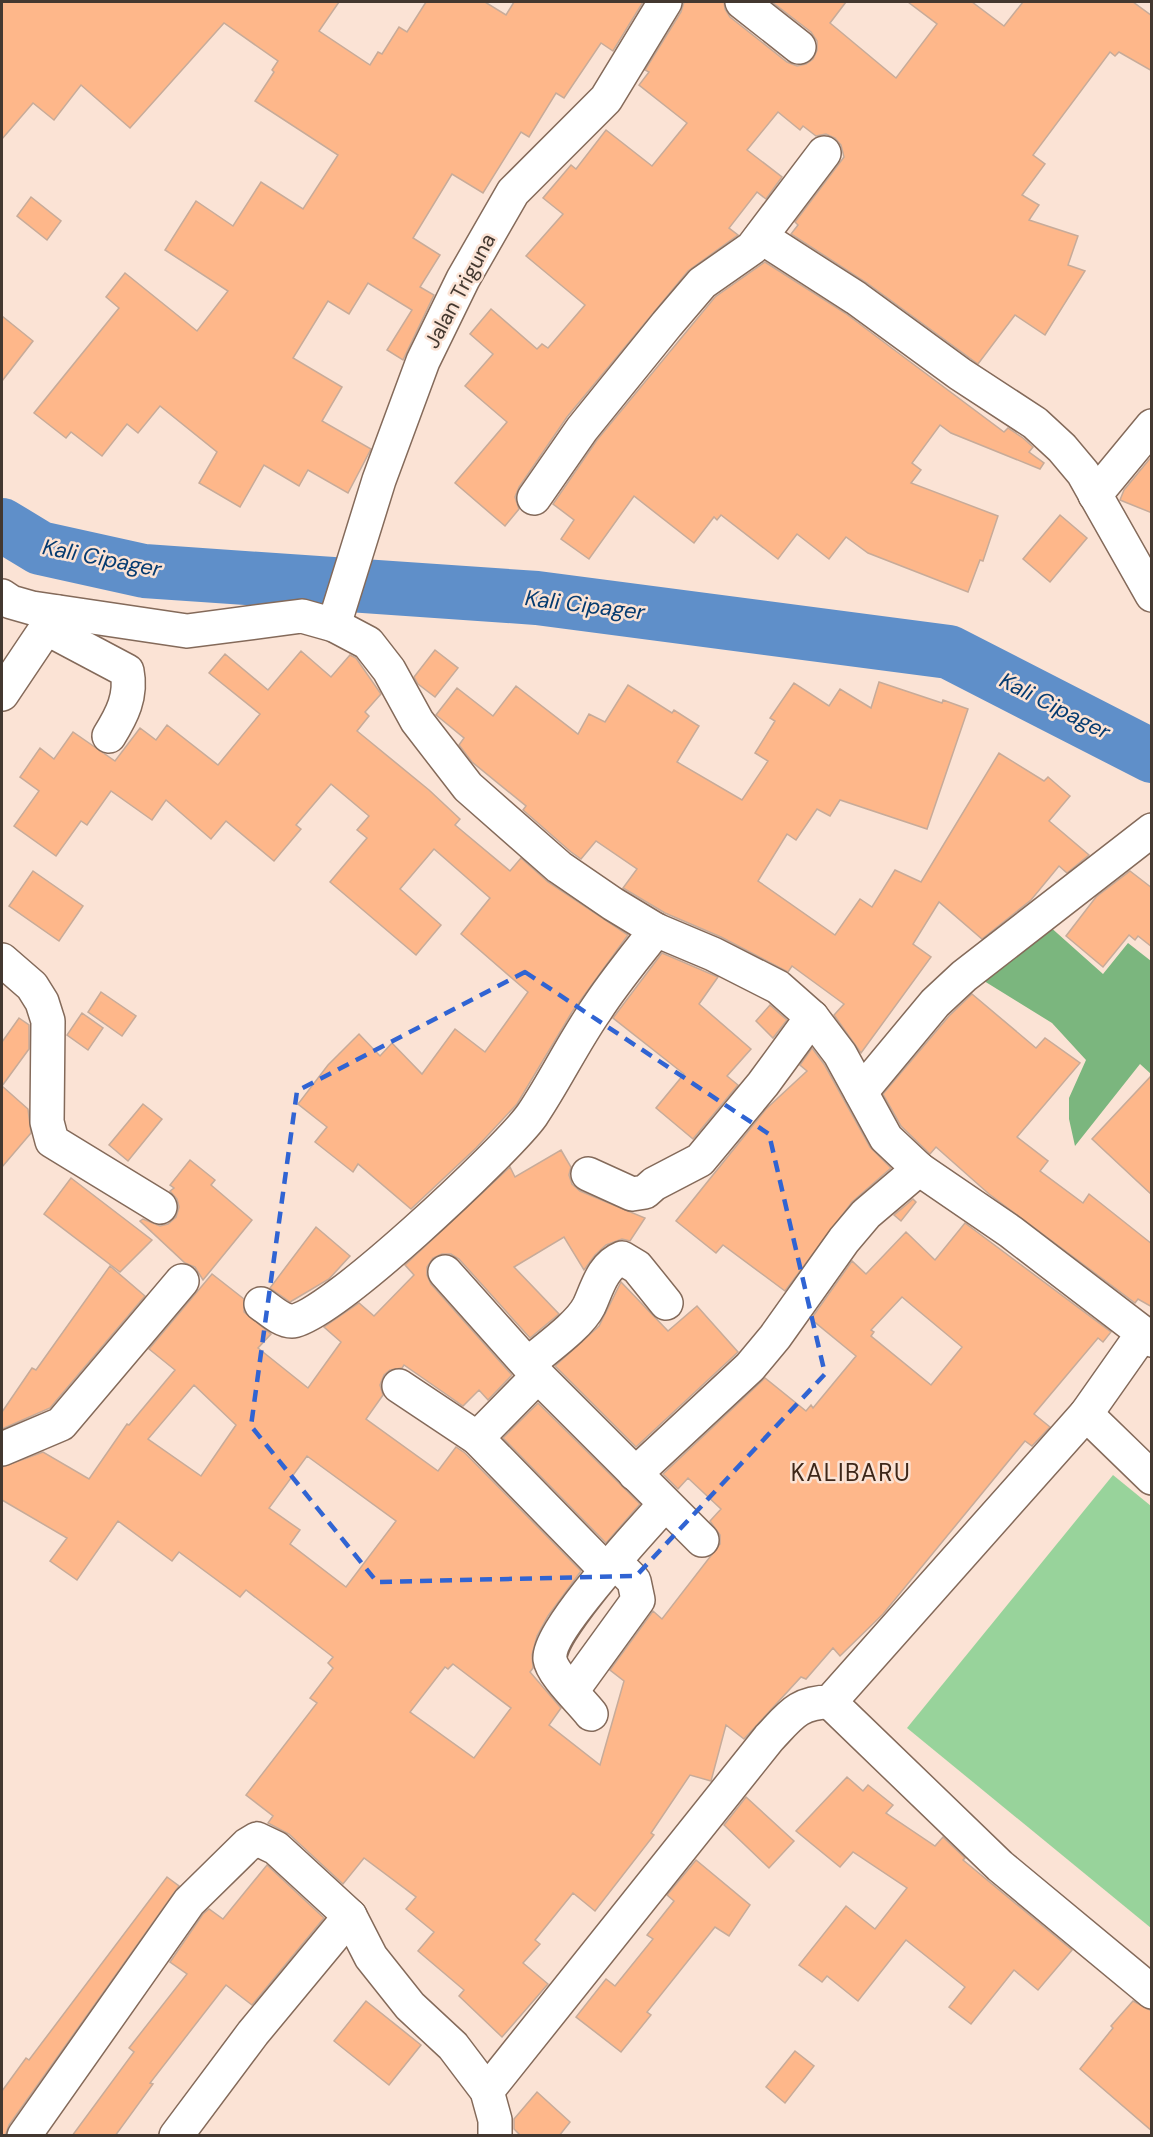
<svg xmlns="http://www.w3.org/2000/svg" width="1153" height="2137" font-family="'DM Sans',sans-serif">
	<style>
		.green { fill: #98d39b }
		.forest { fill: #7bb67e }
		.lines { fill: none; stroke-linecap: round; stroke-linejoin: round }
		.river { stroke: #5f8fc9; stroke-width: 54 }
		.building { fill: #feb78a; stroke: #c7ab99; stroke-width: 1.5; fill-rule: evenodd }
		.minor-casing { stroke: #846a5a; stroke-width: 36 }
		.minor { stroke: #fff; stroke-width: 33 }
		.marked { fill: none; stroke: #3064d3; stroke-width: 4.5; stroke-dasharray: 12 8; stroke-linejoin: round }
		.labels { text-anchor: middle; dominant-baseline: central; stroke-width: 5; stroke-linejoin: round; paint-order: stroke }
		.street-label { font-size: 21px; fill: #433830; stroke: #fbe3d5 }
		.water-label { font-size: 22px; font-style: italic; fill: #053b70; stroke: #fbe3d5 }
		.quarter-label { font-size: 24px; letter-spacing: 1.5px; fill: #3d2719; stroke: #fbe3d5 }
	</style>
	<rect width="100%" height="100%" fill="#fbe3d5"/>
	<path class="green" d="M 1113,1475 L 1151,1506 L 1151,1928 L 907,1728 Z"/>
	<path class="forest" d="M 1048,925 L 1103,974 L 1128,943 L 1151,961 L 1151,1074 L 1140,1064 L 1075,1146 L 1069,1119 L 1069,1098 L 1086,1060 L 1052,1023 L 976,976 Z"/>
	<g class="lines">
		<path class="river" d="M 2,525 L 40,548 L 144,571 L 537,598 L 949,652 L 1152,756"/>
	</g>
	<g class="building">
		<path d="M 2,2 L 339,2 L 319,31 L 370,65 L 378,52 L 382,54 L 399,27 L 407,32 L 426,2 L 485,2 L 506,15 L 514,2 L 643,2 L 613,51 L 601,43 L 564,98 L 556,93 L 529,137 L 521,132 L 483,193 L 452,174 L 413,238 L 440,255 L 420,287 L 434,295 L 403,360 L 387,350 L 412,310 L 368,283 L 349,314 L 328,301 L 293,358 L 342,387 L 322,421 L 371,449 L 348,493 L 308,470 L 299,486 L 264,465 L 240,507 L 199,483 L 217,452 L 160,406 L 138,433 L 127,424 L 102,456 L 71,432 L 66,438 L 34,413 L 119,308 L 106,297 L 125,273 L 197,331 L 228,291 L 165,250 L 196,201 L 233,226 L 261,182 L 303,209 L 338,155 L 255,101 L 274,72 L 272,70 L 278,61 L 224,23 L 130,128 L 81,85 L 54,120 L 33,103 L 2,139 Z"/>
		<path d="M 684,2 L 724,2 L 725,9 L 730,17 L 787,62 L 797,66 L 806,64 L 813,59 L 817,50 L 817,41 L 811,32 L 772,2 L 846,2 L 830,23 L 896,78 L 937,24 L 908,2 L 972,2 L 1004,26 L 1023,2 L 1133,2 L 1152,16 L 1152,71 L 1119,52 L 1115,56 L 1110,52 L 1033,155 L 1045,164 L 1022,195 L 1039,205 L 1029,220 L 1078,236 L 1068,265 L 1085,271 L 1045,335 L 1015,315 L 978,364 L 867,283 L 791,234 L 798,225 L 795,222 L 844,157 L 841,145 L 835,138 L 826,134 L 816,136 L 803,126 L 800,130 L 778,112 L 747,150 L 782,177 L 766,199 L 757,192 L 729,228 L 738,235 L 688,271 L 567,417 L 519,487 L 515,497 L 519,509 L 505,526 L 455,483 L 507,422 L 465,386 L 493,354 L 470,334 L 491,309 L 537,349 L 542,344 L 548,348 L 585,305 L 526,256 L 563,214 L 543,198 L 571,165 L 576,169 L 606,130 L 652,166 L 687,123 L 639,85 L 649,72 L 645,70 L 681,12 Z"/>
		<path d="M 31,197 L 61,221 L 47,240 L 17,216 Z"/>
		<path d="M 765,262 L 845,313 L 1004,432 L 1008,428 L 1023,438 L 1033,447 L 1029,452 L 1044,463 L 1040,469 L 951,433 L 940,425 L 912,463 L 921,470 L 911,483 L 998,516 L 983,561 L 980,560 L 968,592 L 868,553 L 846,537 L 829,559 L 797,534 L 778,559 L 721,515 L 717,520 L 714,517 L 694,543 L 634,496 L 589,559 L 561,539 L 574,520 L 553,504 L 597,440 L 715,297 Z"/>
		<path d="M 2,316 L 33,341 L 2,381 Z"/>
		<path d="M 1152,456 L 1152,513 L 1120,500 L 1124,490 Z"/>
		<path d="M 1060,515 L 1087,538 L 1050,582 L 1023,559 Z"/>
		<path d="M 435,650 L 458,668 L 435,697 L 418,684 L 414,677 Z"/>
		<path d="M 301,651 L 331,677 L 350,655 L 356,658 L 381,694 L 365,712 L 369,716 L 357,731 L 429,790 L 460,819 L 455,825 L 510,871 L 521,858 L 548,882 L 628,935 L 572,1012 L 517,1104 L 476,1148 L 411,1209 L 358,1164 L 353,1172 L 315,1142 L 327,1127 L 298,1104 L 328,1065 L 359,1034 L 380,1056 L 392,1043 L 422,1074 L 455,1029 L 485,1052 L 528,992 L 461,934 L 490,898 L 434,849 L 400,889 L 441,925 L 416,955 L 330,882 L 367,838 L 357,830 L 369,816 L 331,784 L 296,825 L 301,829 L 274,861 L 226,821 L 211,839 L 166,800 L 152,820 L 111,791 L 87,825 L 81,821 L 56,856 L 14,826 L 39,791 L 20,777 L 40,748 L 54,759 L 73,732 L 115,761 L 140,728 L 156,740 L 167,725 L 218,765 L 260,714 L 209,673 L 225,654 L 268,690 Z"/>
		<path d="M 879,682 L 942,703 L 943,700 L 968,709 L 927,829 L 840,800 L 830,816 L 817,809 L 796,840 L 787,834 L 758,881 L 835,935 L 860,899 L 872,907 L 895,870 L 921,882 L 999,753 L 1044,781 L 1048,777 L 1070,796 L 1049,821 L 1089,855 L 1067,873 L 1059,866 L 1031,900 L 982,939 L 939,902 L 913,944 L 931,957 L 861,1053 L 834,1015 L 844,1004 L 792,966 L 788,972 L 721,937 L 665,913 L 623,888 L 637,869 L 596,841 L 581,859 L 571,852 L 523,810 L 526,806 L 472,762 L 459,745 L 464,738 L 436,715 L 457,688 L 493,716 L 516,686 L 578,734 L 589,714 L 605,722 L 628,685 L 672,713 L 674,710 L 699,726 L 677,762 L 742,800 L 768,761 L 755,753 L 775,721 L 770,718 L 794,683 L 829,706 L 840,689 L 871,708 Z"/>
		<path d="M 33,871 L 83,906 L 59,941 L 9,906 Z"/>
		<path d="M 1130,871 L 1152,888 L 1152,947 L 1138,936 L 1135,940 L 1129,935 L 1103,967 L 1066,936 L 1096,897 Z"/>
		<path d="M 662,953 L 718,977 L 699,1004 L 751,1049 L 727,1076 L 738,1085 L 693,1139 L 656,1108 L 684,1074 L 613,1018 Z"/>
		<path d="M 101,992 L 136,1016 L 122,1036 L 88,1012 Z"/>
		<path d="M 972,994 L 1036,1048 L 1045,1038 L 1080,1063 L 1017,1137 L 1048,1161 L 1040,1171 L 1083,1203 L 1089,1194 L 1152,1244 L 1152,1307 L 1138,1299 L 1135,1303 L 989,1194 L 936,1147 L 930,1154 L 901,1126 L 883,1094 L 949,1016 Z"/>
		<path d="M 770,1005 L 787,1020 L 773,1038 L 756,1021 Z"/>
		<path d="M 82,1013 L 103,1028 L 88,1050 L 67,1035 Z"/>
		<path d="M 19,1018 L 29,1025 L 29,1049 L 2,1086 L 28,1109 L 31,1133 L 2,1167 L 2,1042 Z"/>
		<path d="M 812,1048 L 824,1064 L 870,1147 L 891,1168 L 852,1202 L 785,1291 L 723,1245 L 716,1253 L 676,1221 L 766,1109 L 807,1071 L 800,1065 Z"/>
		<path d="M 1152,1075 L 1152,1195 L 1092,1139 Z"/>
		<path d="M 143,1104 L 162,1119 L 128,1161 L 109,1145 Z"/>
		<path d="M 561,1150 L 571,1167 L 569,1175 L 572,1184 L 580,1191 L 645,1218 L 630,1241 L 622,1239 L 606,1245 L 595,1255 L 584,1270 L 564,1237 L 514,1267 L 559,1314 L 530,1338 L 459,1259 L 451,1254 L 442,1254 L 433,1258 L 427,1267 L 427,1275 L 431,1284 L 512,1375 L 488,1400 L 479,1390 L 463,1406 L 404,1365 L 402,1368 L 390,1370 L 384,1375 L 380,1385 L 383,1395 L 366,1419 L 438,1471 L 456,1447 L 465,1453 L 581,1571 L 548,1616 L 537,1636 L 532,1655 L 533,1668 L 530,1672 L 561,1708 L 549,1725 L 600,1765 L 624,1681 L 610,1670 L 653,1611 L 662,1619 L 720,1544 L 720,1535 L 710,1521 L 721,1509 L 688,1478 L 678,1489 L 663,1474 L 765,1378 L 806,1411 L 811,1405 L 813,1408 L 856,1356 L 811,1319 L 852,1261 L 866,1274 L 906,1232 L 935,1260 L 965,1223 L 1111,1332 L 1103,1342 L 1098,1338 L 1034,1414 L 1050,1427 L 1032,1446 L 1025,1441 L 883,1614 L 840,1656 L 833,1648 L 806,1679 L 801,1677 L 744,1739 L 726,1725 L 711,1781 L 690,1775 L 651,1833 L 654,1835 L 595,1911 L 573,1893 L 535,1940 L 540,1944 L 523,1963 L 548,1984 L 502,2037 L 459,1996 L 464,1990 L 418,1951 L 434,1932 L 406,1909 L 416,1897 L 364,1858 L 343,1884 L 289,1834 L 268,1823 L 273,1816 L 246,1795 L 317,1703 L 310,1698 L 333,1668 L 328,1663 L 333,1657 L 246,1590 L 240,1597 L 179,1552 L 172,1561 L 118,1521 L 77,1580 L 50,1561 L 67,1538 L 2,1500 L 2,1467 L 43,1452 L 89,1479 L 127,1424 L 129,1425 L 175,1370 L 149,1349 L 212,1274 L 244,1299 L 244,1312 L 271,1334 L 258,1348 L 308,1388 L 341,1342 L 324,1327 L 359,1303 L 374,1316 L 414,1275 L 405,1265 L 510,1167 L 515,1177 ZM 902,1297 L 962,1347 L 931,1385 L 871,1336 L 874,1332 L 871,1330 ZM 194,1385 L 236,1425 L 201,1476 L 148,1439 ZM 307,1456 L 396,1521 L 346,1587 L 290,1544 L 300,1530 L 269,1508 ZM 453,1664 L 511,1708 L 474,1758 L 410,1712 L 445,1667 L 448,1669 Z"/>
		<path d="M 190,1160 L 215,1180 L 211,1185 L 252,1220 L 203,1280 L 195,1267 L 185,1263 L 140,1221 L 143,1219 L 160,1226 L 168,1224 L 176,1217 L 179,1207 L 177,1199 L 170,1191 L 174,1188 L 170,1185 Z"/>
		<path d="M 71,1178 L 152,1240 L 120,1272 L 44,1214 Z"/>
		<path d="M 913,1199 L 916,1202 L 901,1221 L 894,1215 Z"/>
		<path d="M 316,1227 L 350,1256 L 329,1279 L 290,1302 L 270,1288 Z"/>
		<path d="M 110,1266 L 145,1296 L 50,1408 L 2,1429 L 2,1412 L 32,1368 L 36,1370 Z"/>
		<path d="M 621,1282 L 668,1331 L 697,1306 L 738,1352 L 636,1447 L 555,1366 L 599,1326 Z"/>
		<path d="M 538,1403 L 640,1504 L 606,1543 L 503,1438 Z"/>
		<path d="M 847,1777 L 863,1791 L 868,1785 L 893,1805 L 886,1813 L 935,1846 L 943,1837 L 965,1858 L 963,1860 L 1072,1950 L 1038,1990 L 1014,1970 L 971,2024 L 949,2007 L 965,1987 L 906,1940 L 858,2001 L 827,1976 L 822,1982 L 799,1965 L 846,1906 L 875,1929 L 907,1888 L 853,1852 L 840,1867 L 796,1831 Z"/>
		<path d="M 746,1797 L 794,1841 L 769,1868 L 724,1825 Z"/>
		<path d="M 696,1860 L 750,1905 L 729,1936 L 715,1927 L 647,2012 L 651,2015 L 621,2052 L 576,2017 L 606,1979 L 615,1986 L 653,1939 L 647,1935 L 674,1901 L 667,1895 Z"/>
		<path d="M 267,1865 L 324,1918 L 252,2005 L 226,1985 L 150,2083 L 153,2084 L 115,2136 L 72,2136 L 134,2052 L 129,2048 L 187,1974 L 170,1962 L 203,1914 L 209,1909 L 223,1919 Z"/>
		<path d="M 167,1877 L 179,1886 L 9,2125 L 5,2136 L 2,2136 L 2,2091 L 26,2058 L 29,2060 Z"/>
		<path d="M 366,2001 L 421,2045 L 389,2085 L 334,2041 Z"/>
		<path d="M 1133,2001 L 1152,2011 L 1152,2131 L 1080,2069 L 1113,2028 L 1111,2026 Z"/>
		<path d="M 795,2051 L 814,2066 L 785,2103 L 766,2087 Z"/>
		<path d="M 537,2092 L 570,2122 L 559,2136 L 521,2136 L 514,2129 L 514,2119 Z"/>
	</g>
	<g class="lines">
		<defs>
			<g id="minor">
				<path d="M 742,2 L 799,47"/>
				<path d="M 761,237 L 856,298 L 960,374 L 1035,423 L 1062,448 L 1083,473 L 1152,595"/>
				<path d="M 1095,495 L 1152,426"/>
				<path d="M 534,498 L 582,429 L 667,324 L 702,283 L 752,248 L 824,153"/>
				<path d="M 2,596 L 11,602 L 32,608 L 187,631 L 302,616 L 334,625 L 368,643 L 389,670 L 417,721 L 468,787 L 559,867 L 613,904 L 656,930 L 713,954 L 778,987 L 812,1017 L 840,1054 L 886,1138 L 919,1169 L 1011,1232 L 1152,1340"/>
				<path d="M 334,625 L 379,480 L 423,361 L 463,279 L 513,192 L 606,99 L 665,2"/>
				<path d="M 46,628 L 127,671 C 132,696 122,715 109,736"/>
				<path d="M 2,694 L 57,612"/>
				<path d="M 2,960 L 32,986 L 42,1002 L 48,1021 L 47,1122 L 52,1141 L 160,1207"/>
				<path d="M 861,1092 L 935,1003 L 964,976 L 1152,830"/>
				<path d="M 588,1174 L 632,1194 L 645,1192 L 654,1184 L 700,1160 L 763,1084 L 812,1017"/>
				<path d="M 445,1272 L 538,1376 L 702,1540"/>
				<path d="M 261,1304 C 270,1310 281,1321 292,1321 C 325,1322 508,1149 532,1115 C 555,1081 573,1043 596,1010 C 614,982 636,956 656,930"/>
				<path d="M 528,1364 C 545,1349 579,1326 589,1306 C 597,1289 602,1266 622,1258 L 637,1267 L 666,1303"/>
				<path d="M 399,1386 L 477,1438 L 607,1571"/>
				<path d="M 1086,1414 L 1152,1478"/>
				<path d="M 477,1438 L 538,1376"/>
				<path d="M 2,1449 L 61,1424 L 182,1281"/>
				<path d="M 635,1474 L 750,1367 L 775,1337 L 844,1240 L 866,1214 L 919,1169"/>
				<path d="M 572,1691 L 638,1600 L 634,1581 L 615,1562"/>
				<path d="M 830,1702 L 1000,1866 L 1152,1992"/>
				<path d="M 591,1714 C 581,1701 552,1674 550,1659 C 547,1631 643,1529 665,1504"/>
				<path d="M 487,2091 L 769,1738 C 790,1716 798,1702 830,1702 L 1086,1414 L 1143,1333"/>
				<path d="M 24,2136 L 189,1902 L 247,1845 L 257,1839 L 276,1848 L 350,1916 L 371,1957 L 410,2006 L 453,2046 L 487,2091 L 495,2120 L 495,2136"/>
				<path d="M 176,2136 L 253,2033 L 350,1916"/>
			</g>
		</defs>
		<use href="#minor" class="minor-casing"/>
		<use href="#minor" class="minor"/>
	</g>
	<path class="marked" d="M 525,972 L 769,1134 L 825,1374 L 636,1576 L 377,1582 L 251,1426 L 297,1091 Z"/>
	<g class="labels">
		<g class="street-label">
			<text transform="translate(460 291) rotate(-62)">Jalan Triguna</text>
		</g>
		<g class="water-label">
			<text transform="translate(102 558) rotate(11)">Kali Cipager</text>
			<text transform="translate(585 605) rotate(7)">Kali Cipager</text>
			<text transform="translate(1055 706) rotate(27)">Kali Cipager</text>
		</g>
		<g class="quarter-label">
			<text x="851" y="1472">KALIBARU</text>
		</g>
	</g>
	<rect width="1153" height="2137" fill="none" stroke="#433830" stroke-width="6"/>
</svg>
